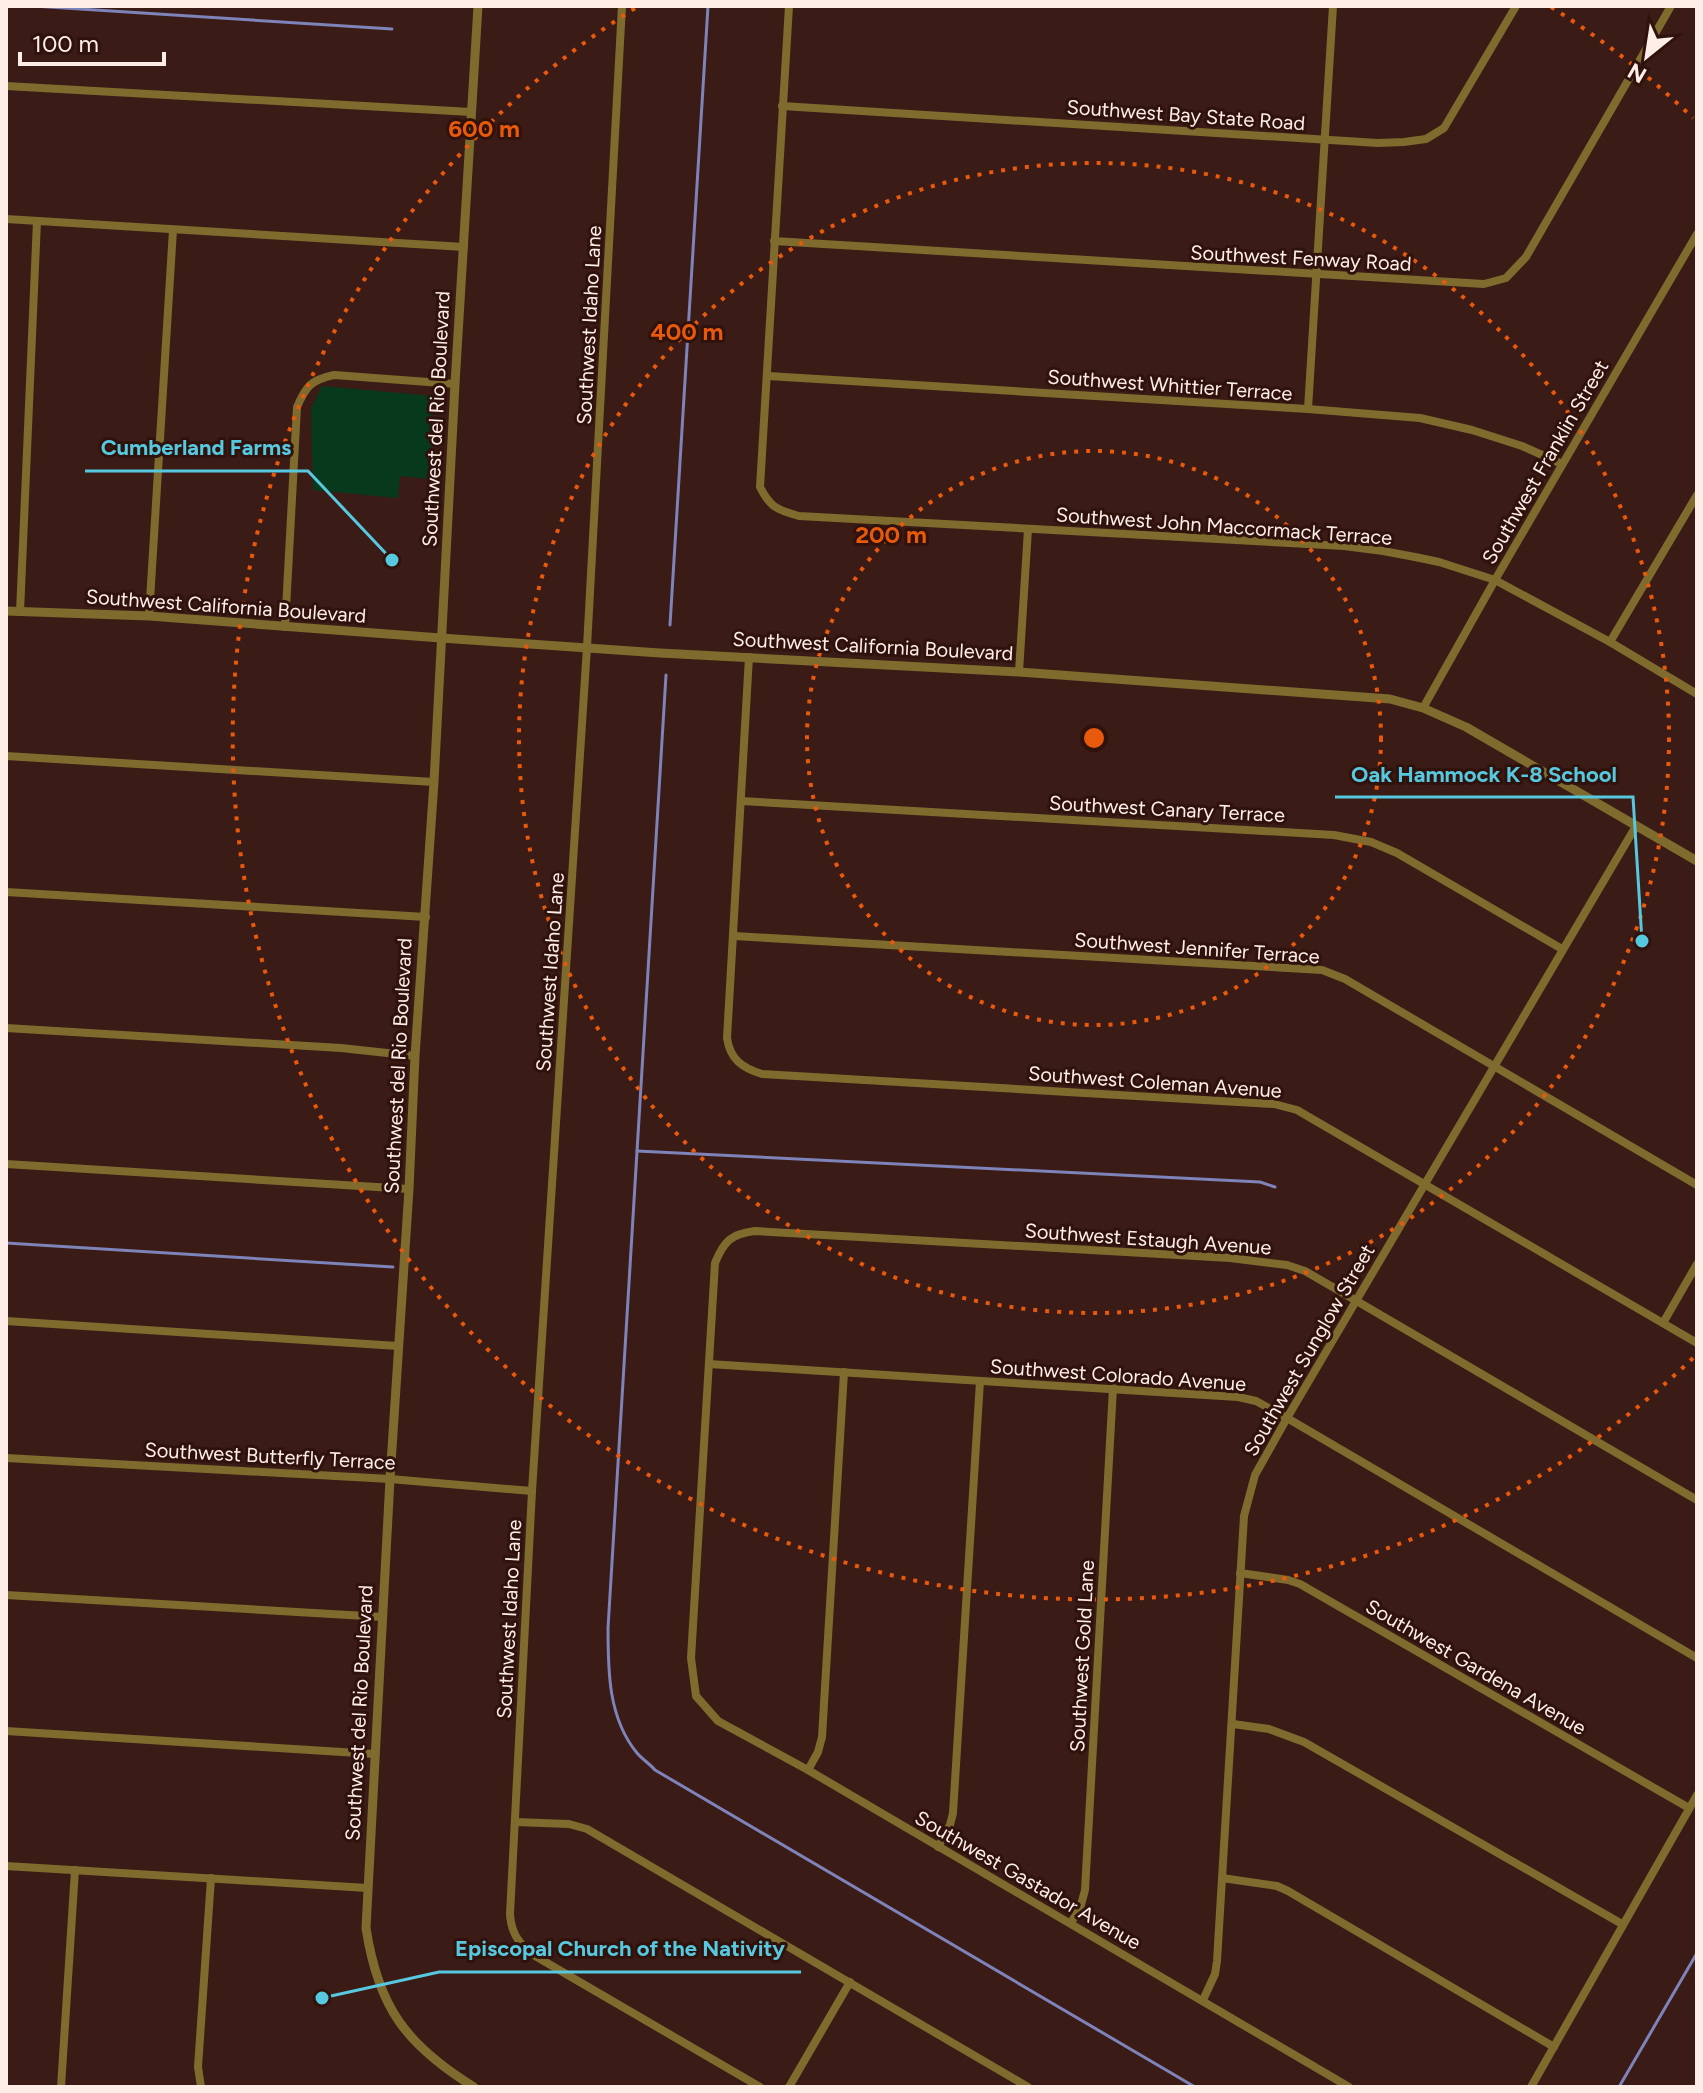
<svg xmlns="http://www.w3.org/2000/svg" width="1703" height="2093" font-family="Figtree,sans-serif">
	<style>
		.green { fill: #073a1d }
		.lines { fill: none; stroke-linecap: round; stroke-linejoin: round }
		.stream { stroke: #7e83ba; stroke-width: 3 }
		.minor { stroke: #7e6b2d; stroke-width: 8 }
		.tertiary { stroke: #7e6b2d; stroke-width: 9 }
		.ring { fill: none; stroke: #e8590c; stroke-width: 4; stroke-dasharray: 4 8 }
		.labels { text-anchor: middle; dominant-baseline: central; stroke-width: 6; stroke-linejoin: round; paint-order: stroke }
		.street-label { font-size: 20px; fill: #ffede8; stroke: #30120c }
		.centre { fill: #e8590c; stroke: #30120c; stroke-width: 4 }
		.ring-label { font-size: 24px; text-anchor: middle; font-weight: bold; fill: #e8590c; stroke: #30120c; stroke-width: 6; stroke-linejoin: round; paint-order: stroke }
		.leader { fill: none; stroke: #56c9e0; stroke-width: 3 }
		.callout-dot { fill: #56c9e0; stroke: #30120c; stroke-width: 3 }
		.callout-label { font-size: 22px; text-anchor: middle; font-weight: bold; fill: #56c9e0; stroke: #30120c; stroke-width: 6; stroke-linejoin: round; paint-order: stroke }
	</style>
	<rect width="100%" height="100%" fill="#3b1b15"/>
	<path class="green" d="M 322,386 L 434,396 L 429,479 L 400,476 L 398,498 L 313,490 L 311,409 Z"/>
	<g class="lines">
		<g class="stream">
			<path d="M 33,6 L 392,29"/>
			<path d="M 670,625 L 708,6"/>
			<path d="M 666,675 L 608,1628 C 608,1670 608,1718 637,1753 C 642,1759 650,1764 655,1770 L 1195,2087"/>
			<path d="M 637,1151 L 1260,1182 L 1275,1187"/>
			<path d="M 6,1243 L 393,1267"/>
			<path d="M 1619,2087 L 1697,1953"/>
		</g>
		<g class="minor">
			<path d="M 622,6 L 587,647 L 532,1491 L 510,1914 C 511,1931 517,1941 530,1953 L 760,2087"/>
			<path d="M 789,6 L 760,487 C 770,507 777,510 799,516 L 1344,546 L 1383,551 L 1415,557 L 1439,562 L 1495,580 L 1610,642 L 1697,694"/>
			<path d="M 6,86 L 471,112"/>
			<path d="M 782,106 L 1378,143 L 1404,142 L 1426,139 L 1444,128 L 1516,6"/>
			<path d="M 6,219 L 464,247"/>
			<path d="M 774,241 L 1484,284 L 1506,278 L 1526,257 L 1671,6"/>
			<path d="M 768,376 L 1308,409 L 1420,418 L 1472,430 L 1522,446 L 1562,464"/>
			<path d="M 1308,409 L 1333,6"/>
			<path d="M 20,612 L 37,221"/>
			<path d="M 149,616 L 173,230"/>
			<path d="M 285,627 L 297,407 C 306,386 311,380 334,375 L 455,384"/>
			<path d="M 1610,642 L 1697,495"/>
			<path d="M 749,657 L 727,1038 C 730,1059 742,1068 762,1074 L 1274,1104 L 1297,1110 L 1697,1343"/>
			<path d="M 1019,672 L 1028,529"/>
			<path d="M 1423,708 L 1495,580 L 1697,234"/>
			<path d="M 6,756 L 434,782"/>
			<path d="M 741,801 L 1334,835 L 1371,842 L 1397,853 L 1562,949"/>
			<path d="M 6,892 L 426,917"/>
			<path d="M 734,936 L 1322,970 L 1345,979 L 1697,1185"/>
			<path d="M 6,1028 L 341,1048 L 415,1056"/>
			<path d="M 6,1164 L 409,1189"/>
			<path d="M 6,1321 L 398,1346"/>
			<path d="M 1663,1323 L 1697,1264"/>
			<path d="M 709,1364 L 1238,1397 L 1256,1401 L 1287,1418 L 1697,1658"/>
			<path d="M 6,1458 L 390,1479 L 532,1491"/>
			<path d="M 1240,1573 L 1288,1580 L 1300,1584 L 1689,1808"/>
			<path d="M 6,1595 L 383,1617"/>
			<path d="M 1233,1724 L 1269,1729 L 1304,1742 L 1622,1924"/>
			<path d="M 6,1731 L 374,1754"/>
			<path d="M 808,1770 L 818,1752 L 822,1737 L 844,1372"/>
			<path d="M 515,1822 L 569,1824 L 587,1829 L 1028,2087"/>
			<path d="M 938,1847 L 950,1825 L 953,1813 L 980,1381"/>
			<path d="M 6,1866 L 367,1888"/>
			<path d="M 1222,1878 L 1277,1886 L 1288,1891 L 1554,2047"/>
			<path d="M 1071,1923 L 1081,1905 L 1085,1890 L 1113,1388"/>
			<path d="M 1203,2000 L 1215,1974 L 1217,1961 L 1244,1516 L 1255,1475 L 1287,1418 L 1636,826"/>
			<path d="M 61,2087 L 75,1870"/>
			<path d="M 201,2087 L 198,2067 L 211,1878"/>
			<path d="M 789,2087 L 850,1982"/>
			<path d="M 1349,2087 L 808,1770 L 718,1721 L 696,1696 L 691,1658 L 715,1263 C 724,1241 731,1234 755,1231 L 1230,1258 L 1287,1265 L 1305,1271 L 1355,1300 L 1697,1500"/>
			<path d="M 1531,2087 L 1697,1795"/>
		</g>
		<g class="tertiary">
			<path d="M 6,611 L 149,616 L 441,638 L 660,653 L 1019,672 L 1390,699 L 1423,708 L 1466,727 L 1697,861"/>
			<path d="M 474,2087 C 406,2045 378,2007 366,1928 L 390,1479 L 409,1189 L 415,1056 L 434,782 L 455,384 L 478,6"/>
		</g>
	</g>
	<g class="ring">
		<circle cx="1094" cy="738" r="287"/>
		<circle cx="1094" cy="738" r="575"/>
		<path d="M1693 1358A862 862 0 1 1 637 7M1551 7A862 862 0 0 1 1693 118"/>
	</g>
	<g class="labels">
		<g class="street-label">
			<text transform="translate(1186 115) rotate(4)">Southwest Bay State Road</text>
			<text transform="translate(1301 258) rotate(3)">Southwest Fenway Road</text>
			<text transform="translate(589 325) rotate(-87)">Southwest Idaho Lane</text>
			<text transform="translate(1170 385) rotate(4)">Southwest Whittier Terrace</text>
			<text transform="translate(436 419) rotate(-87)">Southwest del Rio Boulevard</text>
			<text transform="translate(1545 462) rotate(-60)">Southwest Franklin Street</text>
			<text transform="translate(1224 526) rotate(4)">Southwest John Maccormack Terrace</text>
			<text transform="translate(226 606) rotate(4)">Southwest California Boulevard</text>
			<text transform="translate(873 646) rotate(3)">Southwest California Boulevard</text>
			<text transform="translate(1167 809) rotate(3)">Southwest Canary Terrace</text>
			<text transform="translate(1197 948) rotate(4)">Southwest Jennifer Terrace</text>
			<text transform="translate(550 972) rotate(-86)">Southwest Idaho Lane</text>
			<text transform="translate(398 1066) rotate(-87)">Southwest del Rio Boulevard</text>
			<text transform="translate(1155 1082) rotate(4)">Southwest Coleman Avenue</text>
			<text transform="translate(1148 1239) rotate(4)">Southwest Estaugh Avenue</text>
			<text transform="translate(1309 1350) rotate(-60)">Southwest Sunglow Street</text>
			<text transform="translate(1118 1375) rotate(4)">Southwest Colorado Avenue</text>
			<text transform="translate(270 1456) rotate(3)">Southwest Butterfly Terrace</text>
			<text transform="translate(509 1619) rotate(-87)">Southwest Idaho Lane</text>
			<text transform="translate(1082 1656) rotate(-87)">Southwest Gold Lane</text>
			<text transform="translate(1476 1667) rotate(30)">Southwest Gardena Avenue</text>
			<text transform="translate(359 1713) rotate(-87)">Southwest del Rio Boulevard</text>
			<text transform="translate(1028 1880) rotate(30)">Southwest Gastador Avenue</text>
		</g>
	</g>
	<circle cx="1094" cy="738" r="12" class="centre"/>
	<g class="ring-label">
		<text x="484" y="137">600 m</text>
		<text x="687" y="340">400 m</text>
		<text x="891" y="543">200 m</text>
	</g>
	<path class="leader" d="M392 560L308 471H85M1642 941L1633 797H1335M322 1998L439 1972H801"/>
	<g class="callout-dot">
		<circle cx="392" cy="560" r="8"/>
		<circle cx="1642" cy="941" r="8"/>
		<circle cx="322" cy="1998" r="8"/>
	</g>
	<g class="callout-label">
		<text x="196" y="455">Cumberland Farms</text>
		<text x="1484" y="782">Oak Hammock K-8 School</text>
		<text x="620" y="1956">Episcopal Church of the Nativity</text>
	</g>
	<rect width="1703" height="2093" fill="none" stroke="#ffede8" stroke-width="16"/>
	<g transform="translate(1647 56) rotate(210)" stroke="#30120c" stroke-width="6" paint-order="stroke">
	<path d="M0-6L14 30L0 20L-14 30Z" fill="#ffede8"/>
	<text y="-12" font-size="22" font-weight="bold" text-anchor="middle" fill="#ffede8">N</text>
	</g>
	<path d="M20 52v12h144v-12" fill="none" stroke="#ffede8" stroke-width="4"/>
	<text x="32" y="52" font-size="24" fill="#ffede8" stroke="#30120c" stroke-width="6" paint-order="stroke">100 m</text>
</svg>
